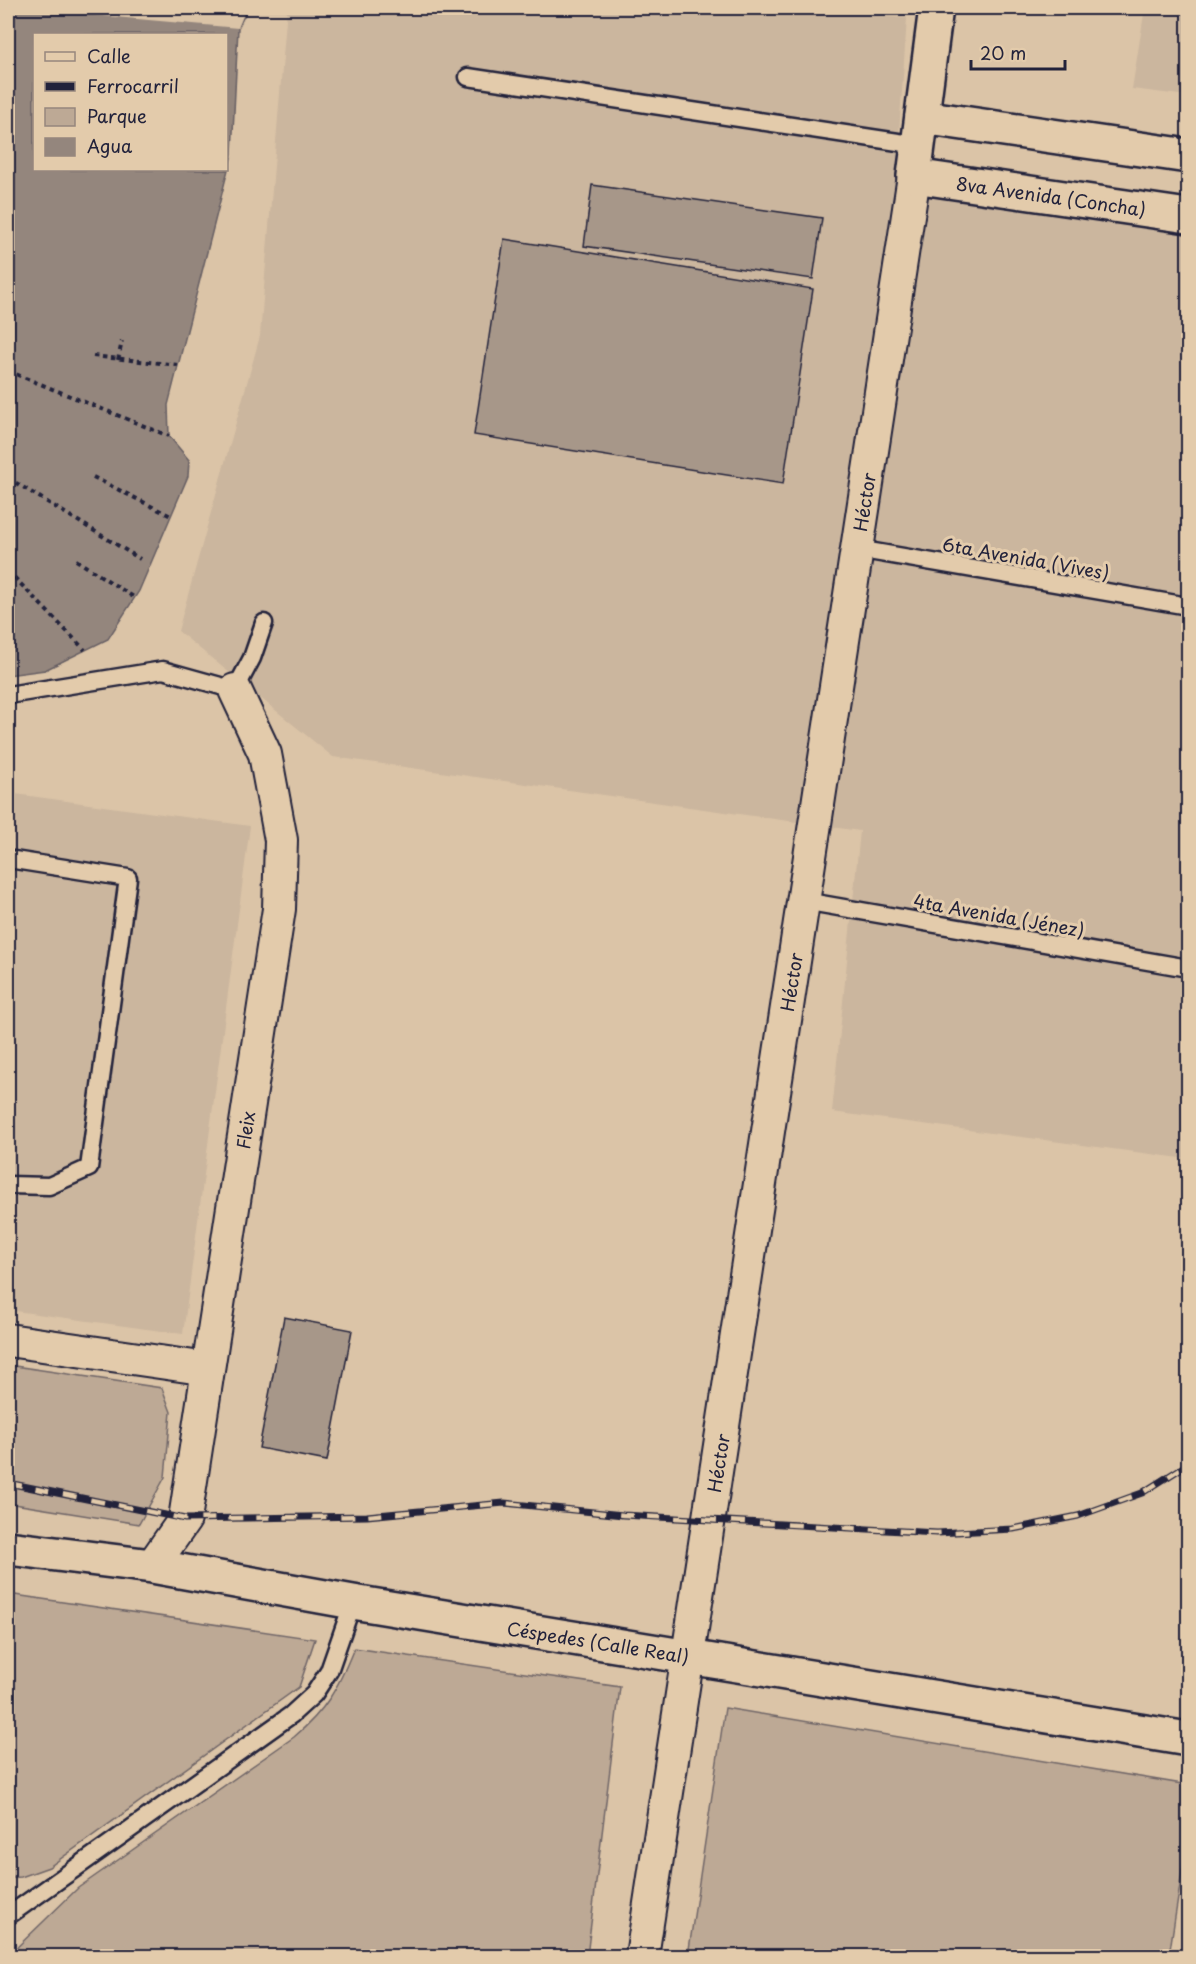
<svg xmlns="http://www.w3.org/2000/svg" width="1196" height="1964" font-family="'Playpen Sans',sans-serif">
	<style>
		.built { fill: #cbb69e }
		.green { fill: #bda995; stroke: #706668; stroke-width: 1.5 }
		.water { fill: #94867d; stroke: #665e63; stroke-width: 1.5; fill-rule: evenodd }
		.pier { fill: #dbc4a7 }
		.building { fill: #a79789; stroke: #22223b; stroke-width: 1.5 }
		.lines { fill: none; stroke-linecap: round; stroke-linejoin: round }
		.service-casing { stroke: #22223b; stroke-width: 21 }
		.minor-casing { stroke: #22223b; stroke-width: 36 }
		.tertiary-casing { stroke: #22223b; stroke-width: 38 }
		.primary-casing { stroke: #22223b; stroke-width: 38 }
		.path { stroke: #22223b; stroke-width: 4; stroke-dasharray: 4.5 4.5; stroke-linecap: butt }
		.service { stroke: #e3cbab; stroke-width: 16 }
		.minor { stroke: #e3cbab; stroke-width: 32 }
		.tertiary { stroke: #e3cbab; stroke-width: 33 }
		.primary { stroke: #e3cbab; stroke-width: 33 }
		.rail-casing { stroke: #22223b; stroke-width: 7 }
		.rail { stroke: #e3cbab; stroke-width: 4.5; stroke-dasharray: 14; stroke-linecap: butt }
		.labels { text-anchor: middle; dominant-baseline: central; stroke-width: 6; stroke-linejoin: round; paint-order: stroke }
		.street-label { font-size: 18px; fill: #22223b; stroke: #e3cbab }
	</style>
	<rect width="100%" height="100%" fill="#dbc4a7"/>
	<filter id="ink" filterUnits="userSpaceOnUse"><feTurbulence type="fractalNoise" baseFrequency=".0167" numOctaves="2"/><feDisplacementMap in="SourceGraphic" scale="12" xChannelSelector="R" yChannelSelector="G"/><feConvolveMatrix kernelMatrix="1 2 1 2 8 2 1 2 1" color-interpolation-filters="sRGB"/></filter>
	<g filter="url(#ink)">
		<g class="built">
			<path d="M 287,8 L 770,8 L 907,18 L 895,191 L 1188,230 L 1188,1159 L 832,1112 L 860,831 L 333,757 L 178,631 L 260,336 Z"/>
			<path d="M 1145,8 L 1188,8 L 1188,96 L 1132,89 Z"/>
			<path d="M 8,793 L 250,826 L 183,1334 L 8,1310 Z"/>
		</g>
		<g class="green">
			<path d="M 8,1365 L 162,1388 L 171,1412 L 165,1477 L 139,1524 L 8,1503 Z"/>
			<path d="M 8,1594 L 315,1639 L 299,1687 L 49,1867 L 21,1877 L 8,1878 Z"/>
			<path d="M 354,1648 L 620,1687 L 587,1956 L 8,1956 L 78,1888 L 294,1737 C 327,1709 338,1688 354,1648 Z"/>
			<path d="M 725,1708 L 1188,1785 L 1188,1833 L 1169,1956 L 688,1956 Z"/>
		</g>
		<path class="water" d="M 8,8 L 248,8 L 238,28 L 232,154 L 168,405 L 169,436 L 189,460 L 188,476 L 139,591 L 108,639 L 45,670 L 8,675 ZM 34,34 L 226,34 L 226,170 L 34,170 Z"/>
		<path class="pier" d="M 14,8 L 203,8 L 245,11 L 238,28 Z"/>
		<g class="building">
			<path d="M 592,185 L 822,218 L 813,279 L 584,246 Z"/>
			<path d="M 504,239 L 813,289 L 783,484 L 474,435 Z"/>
			<path d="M 284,1317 L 352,1330 L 327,1461 L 259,1448 Z"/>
		</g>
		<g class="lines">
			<defs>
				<g id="service">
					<path d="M 468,77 L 918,145"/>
					<path d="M 857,549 L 1188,606"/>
					<path d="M 8,695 L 163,670 L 235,690 L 252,658 L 264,623"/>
					<path d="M 8,859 L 128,878 L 89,1168 L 49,1186 L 8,1185"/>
					<path d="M 804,901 L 1188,968"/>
					<path d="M 8,1916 L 291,1715 L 314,1694 L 329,1671 L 353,1602"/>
				</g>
				<g id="minor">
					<path d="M 8,1340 L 208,1369"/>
					<path d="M 152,1566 L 185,1519 L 279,909 L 281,840 L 265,754 L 235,690"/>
					<path d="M 642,1956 L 914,176"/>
				</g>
				<g id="tertiary">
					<path d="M 936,8 L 914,176 L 1188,216"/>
					<path d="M 922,117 L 1188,156"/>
				</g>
				<path id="primary" d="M 8,1548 L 152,1566 L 353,1602 L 1188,1739"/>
			</defs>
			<use href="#service" class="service-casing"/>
			<use href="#minor" class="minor-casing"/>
			<use href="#tertiary" class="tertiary-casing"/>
			<use href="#primary" class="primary-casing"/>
			<g class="path">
				<path d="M 93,356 L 178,365"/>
				<path d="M 118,360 L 122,341"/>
				<path d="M 8,371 L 169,436"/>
				<path d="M 93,477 L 171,516"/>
				<path d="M 8,478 L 140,559"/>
				<path d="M 76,560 L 135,598"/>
				<path d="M 8,571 L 85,650"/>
			</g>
			<use href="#service" class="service"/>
			<use href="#minor" class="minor"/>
			<use href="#tertiary" class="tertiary"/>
			<use href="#primary" class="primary"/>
			<defs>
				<path id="rail" d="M 8,1483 L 185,1519 L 367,1516 L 504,1503 L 623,1515 L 937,1533 L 1013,1529 L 1078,1516 L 1142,1493 L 1188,1464"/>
			</defs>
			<use href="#rail" class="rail-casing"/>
			<use href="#rail" class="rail"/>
		</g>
	</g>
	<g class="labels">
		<g class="street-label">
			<text transform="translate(1051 196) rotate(8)">8va Avenida (Concha)</text>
			<text transform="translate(864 502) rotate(-81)">Héctor</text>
			<text transform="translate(1026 558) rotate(10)">6ta Avenida (Vives)</text>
			<text transform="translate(999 915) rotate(10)">4ta Avenida (Jénez)</text>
			<text transform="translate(791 982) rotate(-81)">Héctor</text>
			<text transform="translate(245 1130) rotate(-81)">Fleix</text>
			<text transform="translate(718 1463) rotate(-81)">Héctor</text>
			<text transform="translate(598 1642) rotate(9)">Céspedes (Calle Real)</text>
		</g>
	</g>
	<rect width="1196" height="1964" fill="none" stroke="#e3cbab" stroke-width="30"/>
	<rect x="15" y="15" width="1166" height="1934" fill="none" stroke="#22223b" stroke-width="2" filter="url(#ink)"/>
	<rect x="33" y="33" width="195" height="138" fill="#e3cbab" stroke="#96877e" stroke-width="1.5"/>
	<rect x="45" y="52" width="30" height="9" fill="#e3cbab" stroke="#96877e" stroke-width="1.5"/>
	<text x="87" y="63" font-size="18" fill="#22223b">Calle</text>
	<rect x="45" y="82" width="30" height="9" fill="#22223b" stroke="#96877e" stroke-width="1.5"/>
	<text x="87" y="93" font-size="18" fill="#22223b">Ferrocarril</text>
	<rect x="45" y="108" width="30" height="18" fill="#bda995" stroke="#96877e" stroke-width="1.5"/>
	<text x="87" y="123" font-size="18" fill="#22223b">Parque</text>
	<rect x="45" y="138" width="30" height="18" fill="#94867d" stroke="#96877e" stroke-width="1.5"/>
	<text x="87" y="153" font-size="18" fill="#22223b">Agua</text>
	<path d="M971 60v9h94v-9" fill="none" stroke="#22223b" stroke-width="3"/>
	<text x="980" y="60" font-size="18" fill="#22223b" stroke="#e3cbab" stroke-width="4.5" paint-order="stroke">20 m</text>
</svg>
